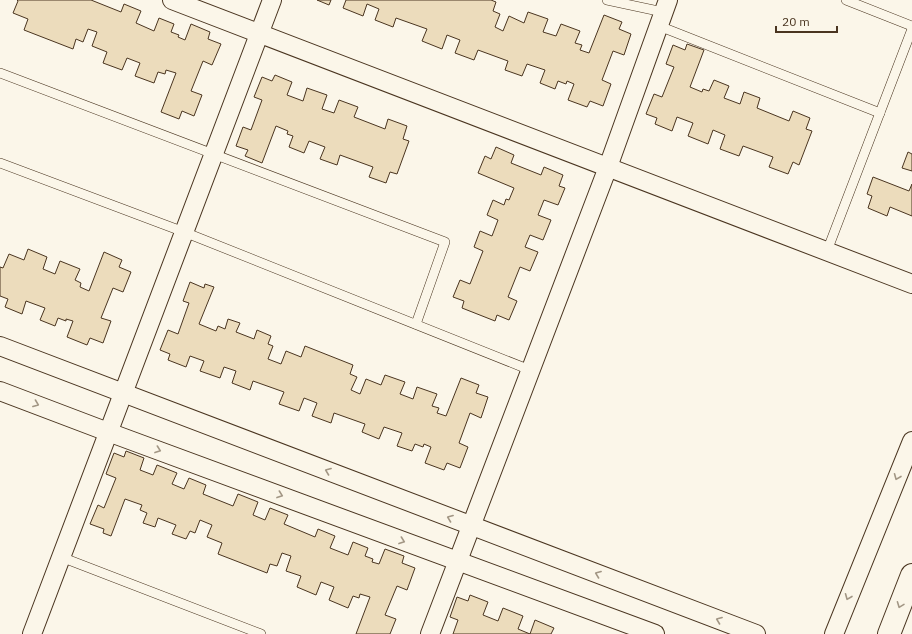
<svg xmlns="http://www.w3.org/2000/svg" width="912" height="634" font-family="'IBM Plex Sans',sans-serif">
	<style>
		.building { fill: #ecdcbc; stroke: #4a3520 }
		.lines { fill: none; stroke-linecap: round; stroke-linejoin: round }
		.lane-casing { stroke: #4a3520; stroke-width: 10 }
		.street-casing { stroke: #4a3520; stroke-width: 20 }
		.secondary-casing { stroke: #4a3520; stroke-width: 24 }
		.lane { stroke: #fbf6e9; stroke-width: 9 }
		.street { stroke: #fbf6e9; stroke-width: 18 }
		.secondary { stroke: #fbf6e9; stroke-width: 22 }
		.oneway { stroke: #a29684 }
	</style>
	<rect width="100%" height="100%" fill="#fbf6e9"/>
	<g class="building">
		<path d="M 17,0 L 91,0 L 121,12 L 124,4 L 141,11 L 136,23 L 154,31 L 159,18 L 174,24 L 171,32 L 179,35 L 178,37 L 185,40 L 191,24 L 210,32 L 208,39 L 221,44 L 212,65 L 203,61 L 191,91 L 202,95 L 194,116 L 182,111 L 179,119 L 161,112 L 176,73 L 166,70 L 165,74 L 158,72 L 154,83 L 135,76 L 140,63 L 127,58 L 122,70 L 103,63 L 107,52 L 92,46 L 97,32 L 88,29 L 83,42 L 76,39 L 73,49 L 24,30 L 28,19 L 13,13 L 18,1 Z"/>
		<path d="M 317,0 L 331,0 L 329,5 Z"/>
		<path d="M 346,0 L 491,0 L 496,2 L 493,11 L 500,14 L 495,27 L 503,31 L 509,16 L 524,23 L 528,12 L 548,19 L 543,32 L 556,36 L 561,24 L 580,31 L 575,43 L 582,45 L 580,50 L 589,53 L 604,15 L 622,22 L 619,29 L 631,34 L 624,55 L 613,51 L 602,80 L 611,84 L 603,106 L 590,101 L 587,107 L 568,100 L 574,84 L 567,81 L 566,84 L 558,81 L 555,89 L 540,83 L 545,70 L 527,64 L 522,76 L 505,70 L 508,61 L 478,50 L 474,60 L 455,53 L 460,40 L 447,35 L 442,49 L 422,41 L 427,29 L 396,18 L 393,27 L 375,20 L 379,9 L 367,4 L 363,16 L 343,8 Z"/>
		<path d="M 687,44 L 704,50 L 690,87 L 702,92 L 703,89 L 709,91 L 714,80 L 729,86 L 724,98 L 740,104 L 744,92 L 760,98 L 757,108 L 789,121 L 793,111 L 810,118 L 806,129 L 812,131 L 799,165 L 793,162 L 788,174 L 769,167 L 773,157 L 743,146 L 739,156 L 720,149 L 725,135 L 713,130 L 708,144 L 688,136 L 693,123 L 677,117 L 672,131 L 655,124 L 657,118 L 646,114 L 654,94 L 662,97 L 674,67 L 666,64 L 673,45 L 685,50 Z"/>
		<path d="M 275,75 L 292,82 L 287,95 L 303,101 L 307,88 L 327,95 L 322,109 L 334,113 L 339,100 L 358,107 L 354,117 L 385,129 L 388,119 L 407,126 L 403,139 L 409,141 L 397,174 L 390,172 L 386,183 L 369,177 L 373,167 L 340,155 L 337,165 L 320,159 L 325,147 L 309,141 L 304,153 L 289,147 L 293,136 L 287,134 L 288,131 L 276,126 L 262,163 L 245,156 L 248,150 L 236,146 L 243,127 L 251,130 L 262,100 L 254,97 L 262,77 L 272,81 Z"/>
		<path d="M 496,147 L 514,155 L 511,163 L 541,175 L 544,167 L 563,175 L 559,186 L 565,188 L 558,205 L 544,200 L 538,215 L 551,220 L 543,240 L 530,235 L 525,247 L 538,252 L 530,271 L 520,267 L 508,297 L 517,301 L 509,320 L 497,315 L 495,321 L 462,308 L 464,301 L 453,297 L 460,280 L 470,284 L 483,251 L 474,247 L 480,231 L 492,236 L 498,220 L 487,215 L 493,200 L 504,205 L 506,199 L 509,200 L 514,188 L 478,173 L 485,156 L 491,159 Z"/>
		<path d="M 908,152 L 912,154 L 912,171 L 902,168 Z"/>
		<path d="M 873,177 L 909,191 L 912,184 L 912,216 L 890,207 L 887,216 L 868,208 L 872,196 L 867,194 Z"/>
		<path d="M 28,249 L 47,257 L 43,269 L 55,274 L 60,261 L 80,269 L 75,280 L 81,283 L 80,287 L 89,291 L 104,252 L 122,260 L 119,267 L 131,272 L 123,292 L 113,288 L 101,318 L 111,321 L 103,343 L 90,338 L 87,345 L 67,337 L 73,321 L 66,319 L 66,321 L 58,318 L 55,326 L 40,320 L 45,308 L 26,301 L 22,314 L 5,307 L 8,299 L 0,296 L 0,267 L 3,268 L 9,254 L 24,260 Z"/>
		<path d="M 190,282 L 204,288 L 205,284 L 214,287 L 199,324 L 216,331 L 218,326 L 225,329 L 228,319 L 240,323 L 236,332 L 254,339 L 257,330 L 271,336 L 268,344 L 273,346 L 268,359 L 281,364 L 286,351 L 301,357 L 305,346 L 353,365 L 350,374 L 357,377 L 351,390 L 360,394 L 366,379 L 381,385 L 385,375 L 405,382 L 400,394 L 413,399 L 417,387 L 437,394 L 432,406 L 439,408 L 437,413 L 446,416 L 461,378 L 479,385 L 476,393 L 488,397 L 481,418 L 470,413 L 459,443 L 468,447 L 460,468 L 447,463 L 444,470 L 425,463 L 431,447 L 424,444 L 423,447 L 415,444 L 412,451 L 397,446 L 402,433 L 384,427 L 379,439 L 362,432 L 365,424 L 334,413 L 331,423 L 312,416 L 317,403 L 304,398 L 299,411 L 279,404 L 284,392 L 253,381 L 250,390 L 232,383 L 236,371 L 224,367 L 220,378 L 200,371 L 204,361 L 190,356 L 186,367 L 168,360 L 170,354 L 160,350 L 168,330 L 178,334 L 189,303 L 183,301 Z"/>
		<path d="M 126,451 L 144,458 L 140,470 L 153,475 L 157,465 L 177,473 L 172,484 L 184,489 L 189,478 L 206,485 L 203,494 L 233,506 L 238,494 L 258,502 L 253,515 L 265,520 L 270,508 L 288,515 L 284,524 L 315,537 L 318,529 L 335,536 L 330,548 L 348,555 L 353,542 L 368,548 L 365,556 L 373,559 L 372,562 L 379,564 L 385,549 L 404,556 L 402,563 L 415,568 L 407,590 L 397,586 L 385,615 L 396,619 L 390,634 L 356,634 L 370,597 L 360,594 L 359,598 L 353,596 L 348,608 L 329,600 L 334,587 L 321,582 L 316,595 L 297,587 L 301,576 L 286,571 L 291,556 L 282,553 L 277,566 L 270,564 L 267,573 L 218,554 L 222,543 L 207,537 L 212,525 L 200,520 L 195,533 L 190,531 L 186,539 L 172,534 L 176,525 L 158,518 L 155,527 L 143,523 L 147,513 L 140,510 L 142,505 L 125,499 L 111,536 L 103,533 L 104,529 L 90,524 L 98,505 L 104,508 L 116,478 L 106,474 L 114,453 L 124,457 Z"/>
		<path d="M 470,595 L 488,602 L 483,615 L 498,621 L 503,608 L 523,616 L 518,629 L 530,634 L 535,620 L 554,628 L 551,634 L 453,634 L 458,620 L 450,617 L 457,597 L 468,601 Z"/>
	</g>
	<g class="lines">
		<defs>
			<g id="lane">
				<path d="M 607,0 L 663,12"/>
				<path d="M 846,0 L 912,26"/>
				<path d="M 659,26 L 880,113"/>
				<path d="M 0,73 L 445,242 L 416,324"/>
				<path d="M 0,163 L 184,232 L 530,370"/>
				<path d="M 827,251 L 912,29"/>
				<path d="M 61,557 L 261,634"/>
			</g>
			<g id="street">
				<path d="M 172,0 L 912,284"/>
				<path d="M 0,346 L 756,634"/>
				<path d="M 0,391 L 108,432 L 655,634"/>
				<path d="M 32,634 L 272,0"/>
				<path d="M 430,634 L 608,167 L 668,0"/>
				<path d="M 834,634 L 912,441"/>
			</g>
			<path id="secondary" d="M 889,634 L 912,575"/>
		</defs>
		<use href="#lane" class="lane-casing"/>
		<use href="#street" class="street-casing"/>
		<use href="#secondary" class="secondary-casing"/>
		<use href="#lane" class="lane"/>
		<use href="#street" class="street"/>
		<use href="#secondary" class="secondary"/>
	</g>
	<defs><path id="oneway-chevron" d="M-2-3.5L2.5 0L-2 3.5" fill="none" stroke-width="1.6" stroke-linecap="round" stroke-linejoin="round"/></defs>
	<g class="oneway">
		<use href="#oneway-chevron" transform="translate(36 404) rotate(21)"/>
		<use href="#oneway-chevron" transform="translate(158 450) rotate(20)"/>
		<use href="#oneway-chevron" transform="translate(328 471) rotate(-159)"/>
		<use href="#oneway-chevron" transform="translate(897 477) rotate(112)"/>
		<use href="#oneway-chevron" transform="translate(280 495) rotate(20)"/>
		<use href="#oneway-chevron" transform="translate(450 518) rotate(-159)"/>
		<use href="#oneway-chevron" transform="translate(402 541) rotate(20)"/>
		<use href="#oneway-chevron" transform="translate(598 574) rotate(-159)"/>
		<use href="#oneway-chevron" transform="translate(848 597) rotate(112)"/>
		<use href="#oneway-chevron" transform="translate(900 605) rotate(111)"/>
		<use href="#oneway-chevron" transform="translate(719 620) rotate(-159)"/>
	</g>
	<path d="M776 26v6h61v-6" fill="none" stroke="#4a3520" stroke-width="2"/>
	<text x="782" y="26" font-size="12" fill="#4a3520" stroke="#fbf6e9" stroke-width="3" paint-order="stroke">20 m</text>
</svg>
